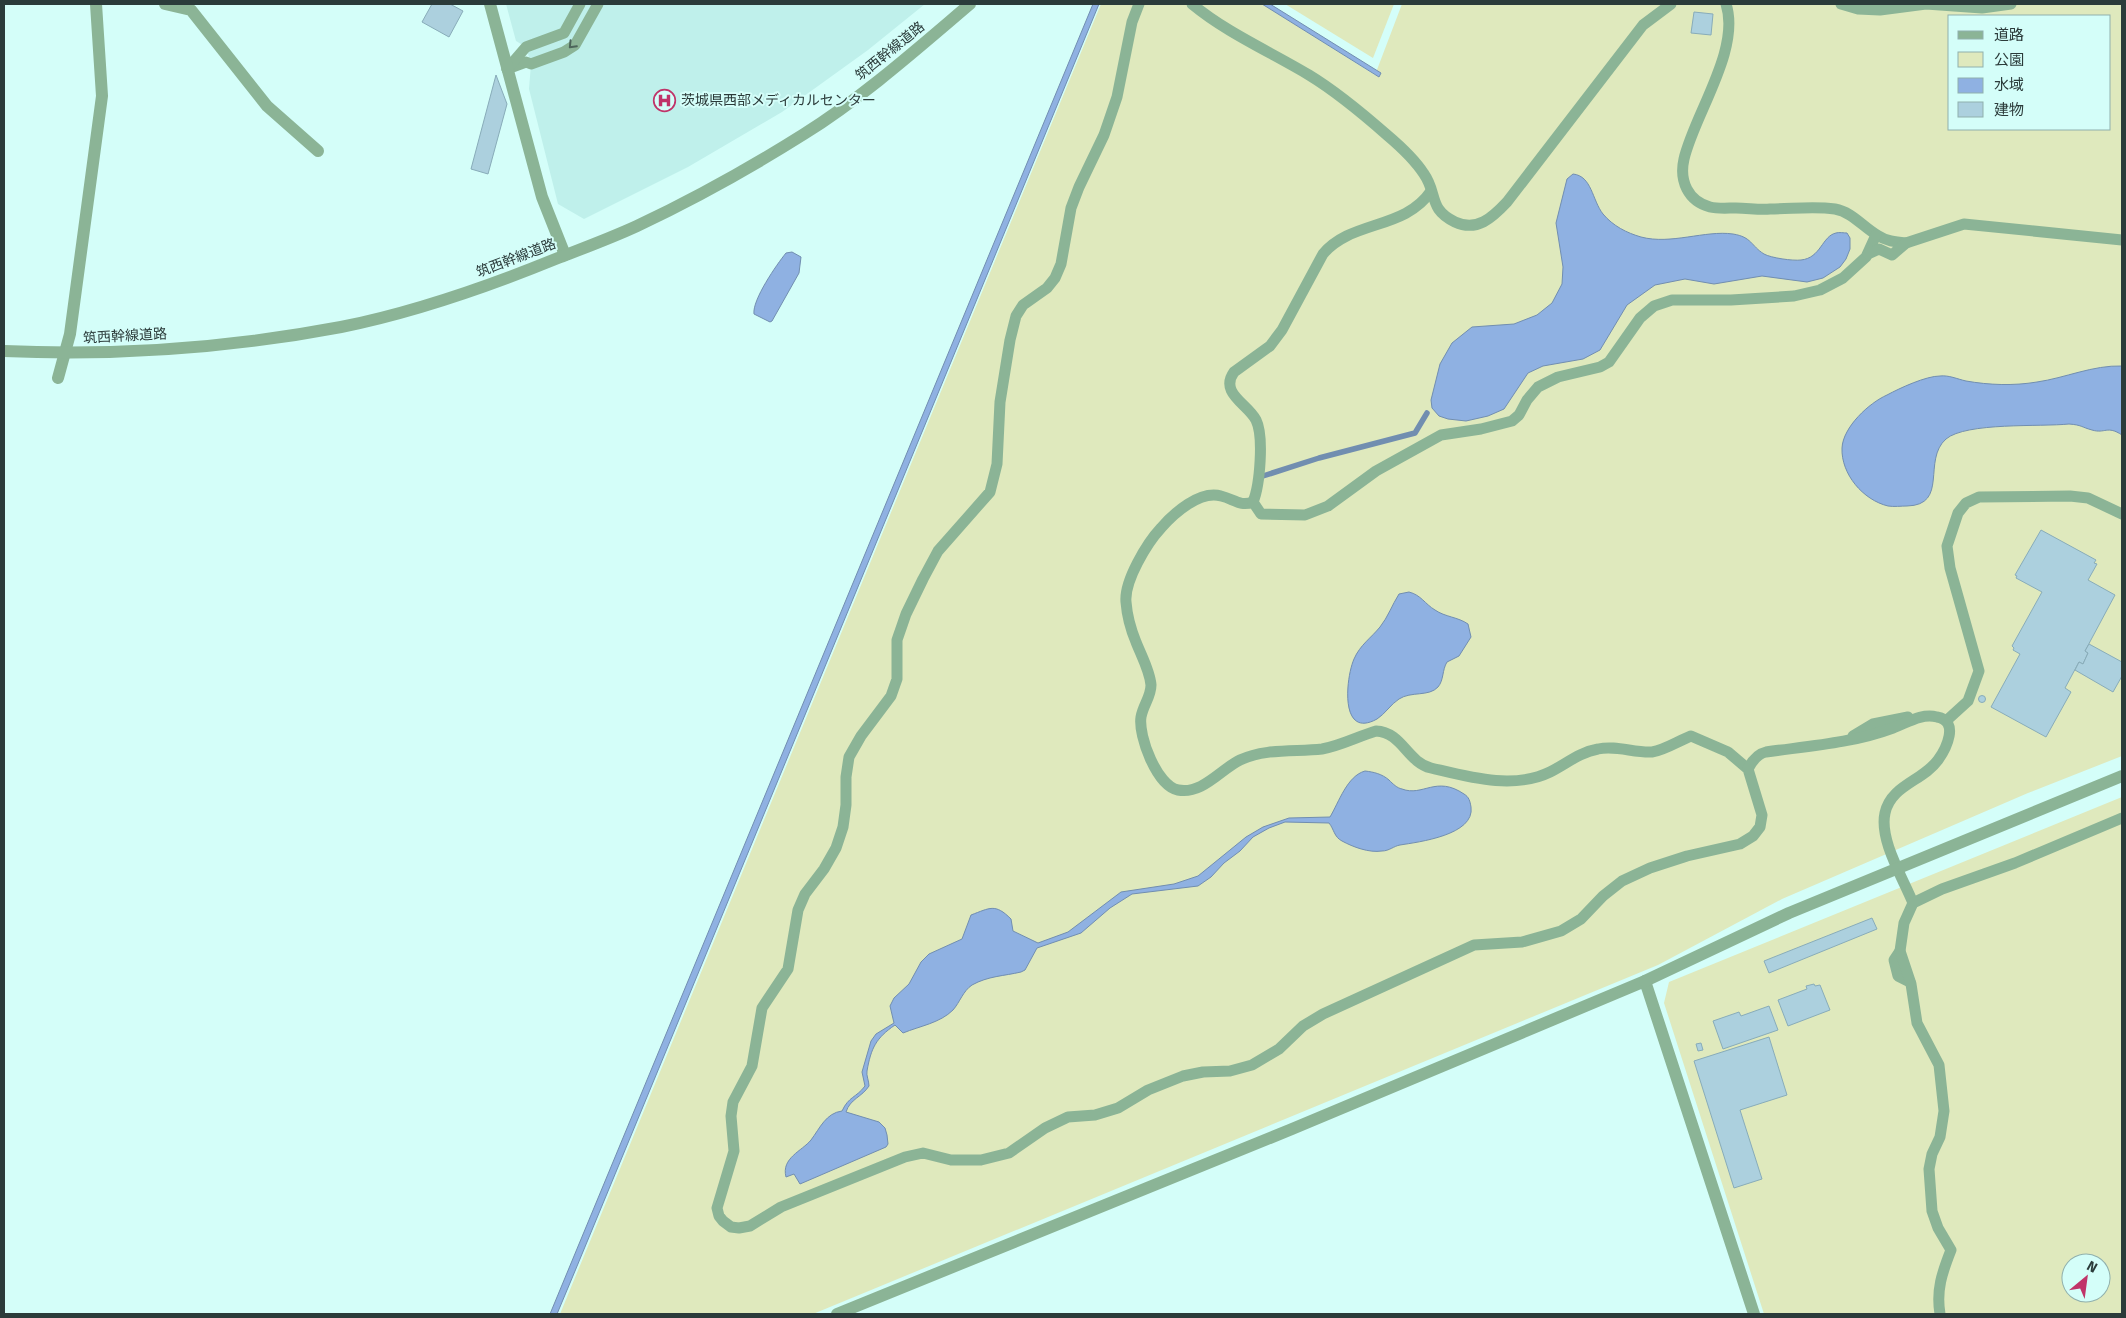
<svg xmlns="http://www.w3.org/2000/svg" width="2126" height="1318" font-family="'Fira Sans','Noto Sans JP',sans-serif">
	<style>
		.built { fill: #bff0eb }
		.green { fill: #dfe9bd; fill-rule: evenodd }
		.water { fill: #8fb1e2; stroke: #718eb0 }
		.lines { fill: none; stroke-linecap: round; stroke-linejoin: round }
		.stream { stroke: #718eb0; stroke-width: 5.5 }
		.building { fill: #acd0de; stroke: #88acb9 }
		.service { stroke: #8bb496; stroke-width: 11 }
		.minor { stroke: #8bb496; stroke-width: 12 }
		.tertiary { stroke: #8bb496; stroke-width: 12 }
		.oneway { stroke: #4d655a }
		.labels { text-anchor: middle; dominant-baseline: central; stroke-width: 4; stroke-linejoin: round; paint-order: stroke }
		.street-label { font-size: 14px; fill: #2b3b3a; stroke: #d4fef9 }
		.poi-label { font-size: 14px; fill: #2b3b3a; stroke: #d4fef9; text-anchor: start }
	</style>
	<rect width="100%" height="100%" fill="#d4fef9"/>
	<path class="built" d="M 506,4 L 925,4 L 868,50 L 782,112 L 688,167 L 584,219 L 558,204 L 529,89 L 531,64 L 526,47 L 516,41 Z"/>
	<g class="green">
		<path d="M 1101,4 L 1262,4 L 1375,75 L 1402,4 L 2122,4 L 2122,756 L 2028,793 L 1782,899 L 1658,965 L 813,1314 L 560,1314 ZM 1950,16 L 2110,16 L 2110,129 L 1950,129 Z"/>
		<path d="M 1285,4 L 1394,4 L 1373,58 Z"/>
		<path d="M 2122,797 L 2122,1314 L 1764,1314 L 1664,1003 L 1669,982 ZM 2071,1263 L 2101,1263 L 2101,1293 L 2071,1293 Z"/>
	</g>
	<g class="water">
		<path d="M 1093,4 L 1099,4 L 575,1271 L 557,1314 L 550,1314 Z"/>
		<path d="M 1262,4 L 1270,4 L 1381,73 L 1379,77 Z"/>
		<path d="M 1573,174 C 1592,176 1592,200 1603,214 C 1613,226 1627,233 1641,237 C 1671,245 1705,230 1733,234 C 1752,237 1751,246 1764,254 C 1771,258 1793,261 1801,260 C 1821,258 1822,236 1836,233 C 1839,232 1844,233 1847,233 L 1850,238 L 1850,249 L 1846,259 L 1840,267 L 1823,278 L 1807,282 L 1762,276 L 1714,284 L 1685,279 L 1655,285 L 1627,305 L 1600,350 L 1583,359 L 1543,366 L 1528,373 L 1504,409 L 1488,416 L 1466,421 L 1448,419 L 1439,416 L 1432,408 L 1431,400 L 1440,364 L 1452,343 L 1472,327 L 1514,324 L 1537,315 L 1552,303 L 1562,284 L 1563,267 L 1556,223 L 1567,179 Z"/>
		<path d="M 792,252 L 801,257 L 799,273 L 772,321 L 770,322 L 754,314 C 752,300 777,264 786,253 Z"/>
		<path d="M 2122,366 L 2122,435 C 2107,425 2105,434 2092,430 C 2081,427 2082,425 2069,424 C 2041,427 1966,422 1946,439 C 1922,460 1949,505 1907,506 C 1901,506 1894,507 1888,506 C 1863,500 1841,474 1842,448 C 1843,427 1869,403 1887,395 C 1900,388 1926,376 1940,376 C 1949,375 1957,379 1966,381 C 1989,385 2013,386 2037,382 C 2065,378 2093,365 2122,366 Z"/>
		<path d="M 1409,592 C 1421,595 1425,604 1435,610 C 1445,617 1458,617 1468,624 L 1471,637 L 1459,656 L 1447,662 C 1442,670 1444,680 1438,687 C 1429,697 1411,691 1399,699 C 1391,704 1385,714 1377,719 C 1339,740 1346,677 1354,659 C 1360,645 1371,638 1380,627 C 1388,617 1392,605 1399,594 Z"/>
		<path d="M 1365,771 C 1374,772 1382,774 1389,780 C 1393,784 1397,788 1402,789 C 1423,797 1436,775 1464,794 C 1469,797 1470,801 1471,807 C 1475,835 1419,842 1400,845 C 1394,846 1389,851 1382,851 C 1369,853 1353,847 1342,841 C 1334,837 1334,829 1329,823 L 1285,822 L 1269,828 L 1253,837 L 1240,851 L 1224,863 L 1211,877 L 1198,886 L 1132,894 L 1110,908 L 1081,933 L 1037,948 L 1025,970 L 1021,972 C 1004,976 988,976 972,985 C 963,991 960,1002 953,1010 C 940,1023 920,1026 903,1033 L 895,1025 C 876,1038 871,1048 867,1071 C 866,1075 869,1081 869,1086 C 862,1097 850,1099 846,1112 L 879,1122 L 885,1128 L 887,1135 L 888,1144 L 886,1147 L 800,1184 L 794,1174 L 786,1177 C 781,1158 802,1151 811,1140 C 820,1128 826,1113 842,1111 C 849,1096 856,1098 865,1086 L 862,1072 L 871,1041 L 876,1034 L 894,1023 L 890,1006 L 894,998 L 909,984 L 921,962 L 929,954 L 962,939 L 971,915 C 990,908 995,903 1011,919 L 1013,931 L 1038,943 L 1068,932 L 1121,892 L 1174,884 L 1198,876 L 1246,837 L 1263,827 L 1289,818 L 1330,817 C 1339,802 1347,776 1365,771 Z"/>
	</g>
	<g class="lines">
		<path class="stream" d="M 1263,476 L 1319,458 L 1415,433 L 1427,413"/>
	</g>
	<g class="building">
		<path d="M 432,4 L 450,4 L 463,11 L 449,37 L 422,22 Z"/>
		<path d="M 1694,12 L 1713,14 L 1711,35 L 1691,33 Z"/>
		<path d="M 496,75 L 507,104 L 488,174 L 471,169 Z"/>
		<path d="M 2041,530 L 2096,560 L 2094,563 L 2097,564 L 2088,580 L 2115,595 L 2085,651 L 2088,653 L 2083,664 L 2079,662 L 2065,688 L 2071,692 L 2046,737 L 1991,707 L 2020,654 L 2013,650 L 2014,648 L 2012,646 L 2042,592 L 2016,578 L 2017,576 L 2015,575 Z"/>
		<path d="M 2089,644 L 2122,662 L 2122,676 L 2113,692 L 2075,670 L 2079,662 L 2083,664 L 2088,653 L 2085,651 Z"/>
		<circle cx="1982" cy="699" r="3.5"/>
		<path d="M 1872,918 L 1877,929 L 1769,973 L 1764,961 Z"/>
		<path d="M 1814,984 L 1815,986 L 1820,985 L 1830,1010 L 1788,1026 L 1778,1000 L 1807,989 L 1806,986 Z"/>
		<path d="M 1769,1006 L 1778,1030 L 1723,1049 L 1713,1021 L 1739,1012 L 1741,1016 Z"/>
		<path d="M 1769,1037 L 1787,1095 L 1740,1110 L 1762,1179 L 1734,1188 L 1694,1061 Z"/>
		<path d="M 1701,1043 L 1703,1050 L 1698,1051 L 1696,1044 Z"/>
	</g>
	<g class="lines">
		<g class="service">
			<path d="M 1139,4 L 1132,22 L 1117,97 L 1104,135 L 1079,187 L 1071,208 L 1061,264 L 1055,278 L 1047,288 L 1023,305 L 1016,316 L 1010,340 L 1000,402 L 997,464 L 990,492 L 938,551 L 923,579 L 906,614 L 897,640 L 897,679 L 891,696 L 861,736 L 849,757 L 846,777 L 846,805 L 843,827 L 836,848 L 824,869 L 805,894 L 798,910 L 788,969 L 762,1008 L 752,1066 L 733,1102 L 731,1116 L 734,1151 L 717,1208 L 719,1216 L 723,1221 L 731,1227 L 739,1228 L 750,1226 L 781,1207 L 905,1157 L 923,1153 L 951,1160 L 981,1160 L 1009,1153 L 1045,1128 L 1068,1117 L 1095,1115 L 1118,1108 L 1148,1090 L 1183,1076 L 1203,1072 L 1230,1071 L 1252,1065 L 1279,1049 L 1303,1026 L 1323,1014 L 1474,945 L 1522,942 L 1561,931 L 1581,919 L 1603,896 L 1622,881 L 1650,868 L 1687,856 L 1740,844 L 1753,836 L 1760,827 L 1762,815 L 1748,769 L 1728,752 L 1691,736 C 1678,741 1665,750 1652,752 C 1634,753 1616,745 1598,749 C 1580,752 1566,764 1550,772 C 1513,790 1469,777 1431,768 C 1407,762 1402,732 1376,731 C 1359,736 1340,746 1322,749 C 1296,752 1265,748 1240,760 C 1221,769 1202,795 1178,790 C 1157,786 1138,736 1141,717 C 1143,705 1151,697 1151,685 C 1150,671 1141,655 1136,642 C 1131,630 1127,615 1126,602 C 1124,581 1147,543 1161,528 C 1174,513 1200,490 1221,496 C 1234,499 1240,507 1253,502"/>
			<path d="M 1192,4 C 1227,33 1269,51 1309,75 C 1337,92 1362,113 1387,135 C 1400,146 1415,160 1424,174 C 1438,194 1428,209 1455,222 C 1477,232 1492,218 1507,202 L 1643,25 L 1671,4"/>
			<path d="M 1726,4 C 1741,50 1694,115 1684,159 C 1679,181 1688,201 1710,207 C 1718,209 1728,208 1736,208 C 1748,208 1759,210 1770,209 C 1792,209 1813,206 1835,209 C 1852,212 1863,227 1877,235 C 1886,241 1895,242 1906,243"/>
			<path d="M 1841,4 L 1858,9 L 1880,10 L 1926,4 L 1982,8 L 2011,4"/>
			<path d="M 507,69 L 526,62 L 531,64 L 564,52 L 575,45 L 598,4"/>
			<path d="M 507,69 L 526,47 L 564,33 L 580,4"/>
			<path d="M 1431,191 C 1405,230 1351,220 1323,254 L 1282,330 L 1270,346 L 1234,372 C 1219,393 1248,404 1256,420 C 1264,436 1260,485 1253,502 L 1261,514 L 1305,515 L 1328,506 L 1376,471 L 1441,435 L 1481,429 L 1512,421 L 1519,415 L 1527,400 L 1538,387 L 1558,377 L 1600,367 L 1609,362 L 1640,318 L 1654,306 L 1672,300 L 1731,300 L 1794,296 L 1820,290 L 1843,278 L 1866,257 L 1876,235"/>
			<path d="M 1868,254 L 1879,249 L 1892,255 L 1906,243 L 1964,224 L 2122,240"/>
			<path d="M 1946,721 L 1968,701 L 1979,671 L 1950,568 L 1947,546 L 1958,513 L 1966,503 L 1979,497 L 2070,496 L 2088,498 L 2122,514"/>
			<path d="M 1853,736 L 1873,724 L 1908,717"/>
			<path d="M 1748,769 C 1752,761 1757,754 1766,752 C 1809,746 1853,743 1893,728 C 1907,723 1921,713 1937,717 C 1960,721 1946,749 1938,760 C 1923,781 1891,785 1885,813 C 1879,840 1903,878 1913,903"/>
			<path d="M 1900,951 L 1894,960 L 1898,976 L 1910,982"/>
			<path d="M 1940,1314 C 1936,1290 1942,1273 1951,1250 L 1938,1228 L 1932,1211 L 1929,1169 L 1932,1154 L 1940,1137 L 1944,1111 L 1939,1065 L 1917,1023 L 1911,984 L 1900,951 L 1904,923 L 1913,903 L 1942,889 L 2015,863 L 2122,818"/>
		</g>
		<g class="minor">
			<path d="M 165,4 L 191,10 L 267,106 L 318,151"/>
			<path d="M 58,378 L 70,334 L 102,96 L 96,4"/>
			<path d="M 837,1314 L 1292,1129 L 1645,981 L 1754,1314"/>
		</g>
		<g class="tertiary">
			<path d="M 490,4 L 542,197 L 565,255"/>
			<path d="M 4,351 C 116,356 230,348 341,327 C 416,312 487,287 558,258 C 584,248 611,238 637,226 C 694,199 750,168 804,134 C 863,97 917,49 970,4"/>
			<path d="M 1645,981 L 1789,913 L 2122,776"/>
		</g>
	</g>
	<defs><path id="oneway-chevron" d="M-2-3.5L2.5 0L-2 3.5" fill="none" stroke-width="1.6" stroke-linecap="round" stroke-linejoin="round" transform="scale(1.25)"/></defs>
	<use class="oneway" href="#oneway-chevron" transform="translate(572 45) rotate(134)"/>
	<defs>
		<symbol id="hospital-ring" viewBox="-11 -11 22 22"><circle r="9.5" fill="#d4fef9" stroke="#c03469" stroke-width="1.5"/><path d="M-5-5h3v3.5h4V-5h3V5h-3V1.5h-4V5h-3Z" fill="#c03469"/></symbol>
	</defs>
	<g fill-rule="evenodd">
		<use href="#hospital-ring" x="652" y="88" width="25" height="25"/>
	</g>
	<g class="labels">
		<g class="street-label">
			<text transform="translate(890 51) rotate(-39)">筑西幹線道路</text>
			<text transform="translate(516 258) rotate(-21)">筑西幹線道路</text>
			<text transform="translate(125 336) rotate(-3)">筑西幹線道路</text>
		</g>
		<g class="poi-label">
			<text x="681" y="100">茨城県西部メディカルセンター</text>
		</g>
	</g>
	<rect width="2126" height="1318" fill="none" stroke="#2b3b3a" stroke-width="10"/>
	<rect x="1948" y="15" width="162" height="115" fill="#d4fef9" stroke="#90b0ad"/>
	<rect x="1958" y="31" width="25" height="8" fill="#8bb496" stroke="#90b0ad"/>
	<text x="1994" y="40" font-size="15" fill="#2b3b3a">道路</text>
	<rect x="1958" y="52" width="25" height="15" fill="#dfe9bd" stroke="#90b0ad"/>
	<text x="1994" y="65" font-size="15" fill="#2b3b3a">公園</text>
	<rect x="1958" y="78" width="25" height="15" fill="#8fb1e2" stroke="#90b0ad"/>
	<text x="1994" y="90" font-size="15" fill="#2b3b3a">水域</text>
	<rect x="1958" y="102" width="25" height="15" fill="#acd0de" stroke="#90b0ad"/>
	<text x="1994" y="115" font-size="15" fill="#2b3b3a">建物</text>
	<g transform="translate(2086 1278) rotate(29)"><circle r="24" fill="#d4fef9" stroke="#90b0ad"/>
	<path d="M0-4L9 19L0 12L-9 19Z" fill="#c03469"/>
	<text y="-8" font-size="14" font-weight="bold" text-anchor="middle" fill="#2b3b3a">N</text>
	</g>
</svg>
